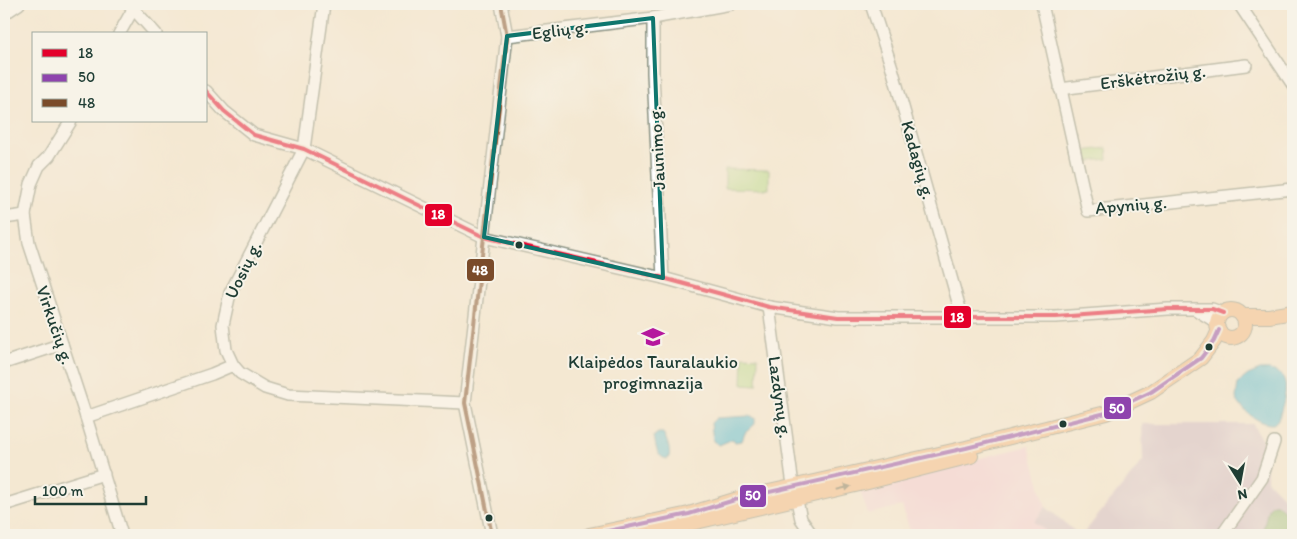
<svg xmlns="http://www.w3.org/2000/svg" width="1297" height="539" font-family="Itim,sans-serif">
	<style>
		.built { fill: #f5cfda }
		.industrial { fill: #d1bdcb }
		.green { fill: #b0da85; stroke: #688c5c }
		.forest { fill: #8cba72; stroke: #567c53 }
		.water { fill: #59bed7; stroke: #3c7e86 }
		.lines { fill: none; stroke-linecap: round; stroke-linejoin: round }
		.minor-casing { stroke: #8a9283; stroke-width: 14 }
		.major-casing { stroke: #8a9283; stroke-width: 16 }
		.minor { stroke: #fff; stroke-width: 11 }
		.major { stroke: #f7bd88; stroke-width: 14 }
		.bus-1-casing { stroke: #f7f3e8; stroke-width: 8 }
		.bus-2-casing { stroke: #f7f3e8; stroke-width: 8 }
		.bus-3-casing { stroke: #f7f3e8; stroke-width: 8 }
		.bus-1 { stroke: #e4002b; stroke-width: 4 }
		.bus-2 { stroke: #8e44ad; stroke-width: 4 }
		.bus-3 { stroke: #7a4b2a; stroke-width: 4 }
		.oneway { fill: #80775a }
		.marked { fill: none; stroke: #0f766e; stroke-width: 4; stroke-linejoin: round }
		.bus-dot { fill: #1f3d34; stroke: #f7f3e8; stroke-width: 2 }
		.labels { text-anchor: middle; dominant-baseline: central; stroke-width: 4; stroke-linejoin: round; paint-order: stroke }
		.street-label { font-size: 18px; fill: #1f3d34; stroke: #f7f3e8 }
		.poi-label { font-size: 18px; fill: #1f3d34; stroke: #f7f3e8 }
		.line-badge { stroke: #f7f3e8; stroke-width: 2 }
		.badge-label { font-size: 14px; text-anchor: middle; font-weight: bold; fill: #fff }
	</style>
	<rect width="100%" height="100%" fill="#f7f3e8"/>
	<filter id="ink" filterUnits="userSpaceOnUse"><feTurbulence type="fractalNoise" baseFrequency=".02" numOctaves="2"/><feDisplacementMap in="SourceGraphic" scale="10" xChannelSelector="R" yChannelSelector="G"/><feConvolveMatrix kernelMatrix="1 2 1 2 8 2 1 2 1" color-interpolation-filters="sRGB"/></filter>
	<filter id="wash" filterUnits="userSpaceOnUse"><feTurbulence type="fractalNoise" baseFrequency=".0096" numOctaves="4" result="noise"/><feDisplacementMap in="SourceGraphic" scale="20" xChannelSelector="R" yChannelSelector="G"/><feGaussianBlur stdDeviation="1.12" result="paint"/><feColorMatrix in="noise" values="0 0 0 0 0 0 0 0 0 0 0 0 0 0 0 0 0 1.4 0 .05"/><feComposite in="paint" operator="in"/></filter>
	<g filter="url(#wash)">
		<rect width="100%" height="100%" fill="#f4e8d2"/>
		<path class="built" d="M 1029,446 L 1046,507 L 1035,522 L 1051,535 L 991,535 L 980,532 L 966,535 L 911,535 L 902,506 L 868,514 L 859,488 Z"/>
		<g class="industrial">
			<path d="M 1142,424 L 1253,424 L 1267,450 L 1267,480 L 1293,507 L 1293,535 L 1082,535 L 1143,461 Z"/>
			<path d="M 1046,507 L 1079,535 L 1051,535 L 1034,522 Z"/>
		</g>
		<g class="green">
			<path d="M 1107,148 L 1108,159 L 1083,162 L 1082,151 Z"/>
			<path d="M 725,169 L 769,170 L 769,189 L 725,188 Z"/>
			<path d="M 743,356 L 758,357 L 757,385 L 742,384 Z"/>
		</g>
		<path class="forest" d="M 1273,504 L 1277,504 L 1293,519 L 1293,535 L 1262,535 L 1268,509 Z"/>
		<g class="water">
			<path d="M 1260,370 C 1289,368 1288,386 1282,407 C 1280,414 1279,421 1273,424 C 1260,425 1241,410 1236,398 L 1238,383 L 1248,375 Z"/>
			<path d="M 750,416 L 755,418 L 755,424 L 745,433 L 742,441 L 735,442 L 733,439 L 719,445 L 713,441 L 711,423 L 716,418 Z"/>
			<path d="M 658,433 L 663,433 C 667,440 672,452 668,459 C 656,458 656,446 654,436 Z"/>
		</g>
	</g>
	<g filter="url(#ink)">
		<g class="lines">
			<defs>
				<g id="minor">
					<path d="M 129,4 L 156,34"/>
					<path d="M 324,4 L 304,149 L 230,293 L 223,325 L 226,350 L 233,365 L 240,373 L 265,388 L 288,395 L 465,403"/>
					<path d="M 871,4 L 892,68 L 962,316"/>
					<path d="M 1042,4 L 1088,211 L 1293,189"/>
					<path d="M 1239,4 L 1293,85"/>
					<path d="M 4,14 L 19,4"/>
					<path d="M 653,18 L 653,73 L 663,278"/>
					<path d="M 119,34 L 136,4"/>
					<path d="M 507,36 L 653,18 L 731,4"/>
					<path d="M 1060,89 L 1246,65"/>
					<path d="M 206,91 L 224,111 L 254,135 L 304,149 L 484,237 L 663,278 L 769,307 L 838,317 L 1056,317 L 1168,309 L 1212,309 L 1223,313"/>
					<path d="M 71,121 L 49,156 L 39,166 L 31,184 L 25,215 L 29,243 L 86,417 L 122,535"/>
					<path d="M 4,218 L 25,215"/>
					<path d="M 769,307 L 792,478 L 801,519 L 812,535"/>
					<path d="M 1198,311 L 1218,323"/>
					<path d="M 4,363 L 62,344"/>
					<path d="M 86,417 L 212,374 L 233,365"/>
					<path d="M 4,505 L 104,474"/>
					<path d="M 492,535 L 465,403 L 507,36 L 501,4"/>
					<path d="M 1222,535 L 1262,478 L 1274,442"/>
				</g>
				<g id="major">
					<circle cx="1231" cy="324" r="14"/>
					<path d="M 1242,316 L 1269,316 L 1293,312"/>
					<path d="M 657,531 L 868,482 L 971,456"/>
					<path d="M 589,535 L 689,514 L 738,499 L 966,448 L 1106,413 L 1151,392 L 1201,358 L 1214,341 L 1219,330"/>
				</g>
			</defs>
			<use href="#minor" class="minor-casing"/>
			<use href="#major" class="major-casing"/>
			<use href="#minor" class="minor"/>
			<use href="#major" class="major"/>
			<defs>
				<path id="bus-1" d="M 206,91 L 224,111 L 254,135 L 304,149 L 484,237 L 663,278 L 769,307 L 838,317 L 1056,317 L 1168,309 L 1212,309 L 1223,313"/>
				<path id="bus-2" d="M 589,535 L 689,514 L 738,499 L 966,448 L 1106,413 L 1151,392 L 1201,358 L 1214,341 L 1219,330"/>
				<path id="bus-3" d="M 492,535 L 465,403 L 507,36 L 501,4"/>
			</defs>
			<use href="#bus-1" class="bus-1-casing"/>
			<use href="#bus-2" class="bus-2-casing"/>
			<use href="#bus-3" class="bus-3-casing"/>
			<use href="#bus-1" class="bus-1"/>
			<use href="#bus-2" class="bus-2"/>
			<use href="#bus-3" class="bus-3"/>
		</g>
		<defs><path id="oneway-solid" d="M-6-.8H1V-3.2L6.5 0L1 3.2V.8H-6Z" transform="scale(1.25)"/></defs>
		<use class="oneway" href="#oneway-solid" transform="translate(844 488) rotate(-13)"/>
	</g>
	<path d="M0 0H1297V539H0ZM 653,18 L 663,278 L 484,237 L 507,36 Z" fill="#f4e8d2" fill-opacity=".55" fill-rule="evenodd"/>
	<path class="marked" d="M 653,18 L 663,278 L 484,237 L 507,36 Z"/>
	<defs>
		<symbol id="school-bare" viewBox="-9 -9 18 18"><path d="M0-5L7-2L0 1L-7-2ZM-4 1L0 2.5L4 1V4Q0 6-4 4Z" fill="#b5179e" stroke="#f7f3e8" stroke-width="2.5" paint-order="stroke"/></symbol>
	</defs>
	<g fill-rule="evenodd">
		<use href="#school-bare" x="637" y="321" width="32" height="32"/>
	</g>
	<g class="bus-dot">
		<circle cx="519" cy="245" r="4.5"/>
		<circle cx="1209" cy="347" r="4.5"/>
		<circle cx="1063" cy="424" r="4.5"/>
		<circle cx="489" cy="518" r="4.5"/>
	</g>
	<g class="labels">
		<g class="street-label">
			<text transform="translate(560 30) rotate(-7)">Eglių g.</text>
			<text transform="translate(1153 77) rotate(-7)">Erškėtrožių g.</text>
			<text transform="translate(657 148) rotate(-93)">Jaunimo g.</text>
			<text transform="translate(918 160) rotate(74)">Kadagių g.</text>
			<text transform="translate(1131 205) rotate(-5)">Apynių g.</text>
			<text transform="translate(243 270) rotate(-64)">Uosių g.</text>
			<text transform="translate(55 325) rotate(71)">Virkučių g.</text>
			<text transform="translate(780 397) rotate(82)">Lazdynų g.</text>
		</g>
		<g class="poi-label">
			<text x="653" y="362">Klaipėdos Tauralaukio<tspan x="653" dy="21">progimnazija</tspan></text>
		</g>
	</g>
	<g class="line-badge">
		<rect x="424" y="203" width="29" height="24" rx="5" fill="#e4002b"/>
		<rect x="466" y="258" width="29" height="24" rx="5" fill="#7a4b2a"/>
		<rect x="943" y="305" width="29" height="24" rx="5" fill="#e4002b"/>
		<rect x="1103" y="396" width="29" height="24" rx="5" fill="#8e44ad"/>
		<rect x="739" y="484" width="28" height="24" rx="5" fill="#8e44ad"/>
	</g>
	<g class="badge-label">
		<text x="438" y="219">18</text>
		<text x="480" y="275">48</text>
		<text x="957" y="322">18</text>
		<text x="1117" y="413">50</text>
		<text x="753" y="500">50</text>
	</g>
	<rect width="1297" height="539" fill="none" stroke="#f7f3e8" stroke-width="20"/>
	<rect x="32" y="32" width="175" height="90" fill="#f7f3e8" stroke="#a1aaa0"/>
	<rect x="42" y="49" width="25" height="8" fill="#e4002b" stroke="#a1aaa0"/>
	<text x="78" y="58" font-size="15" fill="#1f3d34">18</text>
	<rect x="42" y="74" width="25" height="8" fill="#8e44ad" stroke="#a1aaa0"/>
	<text x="78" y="82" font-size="15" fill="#1f3d34">50</text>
	<rect x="42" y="99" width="25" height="8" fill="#7a4b2a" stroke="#a1aaa0"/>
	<text x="78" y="108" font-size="15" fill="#1f3d34">48</text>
	<g transform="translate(1240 482) rotate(169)" stroke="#f7f3e8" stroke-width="4" paint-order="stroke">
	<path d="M0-4L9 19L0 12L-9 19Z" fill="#1f3d34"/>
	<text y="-8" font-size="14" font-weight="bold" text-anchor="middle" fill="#1f3d34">N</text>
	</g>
	<path d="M35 496v8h111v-8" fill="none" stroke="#1f3d34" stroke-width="2.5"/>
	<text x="42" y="496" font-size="15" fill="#1f3d34" stroke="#f7f3e8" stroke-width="4" paint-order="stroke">100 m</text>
</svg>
